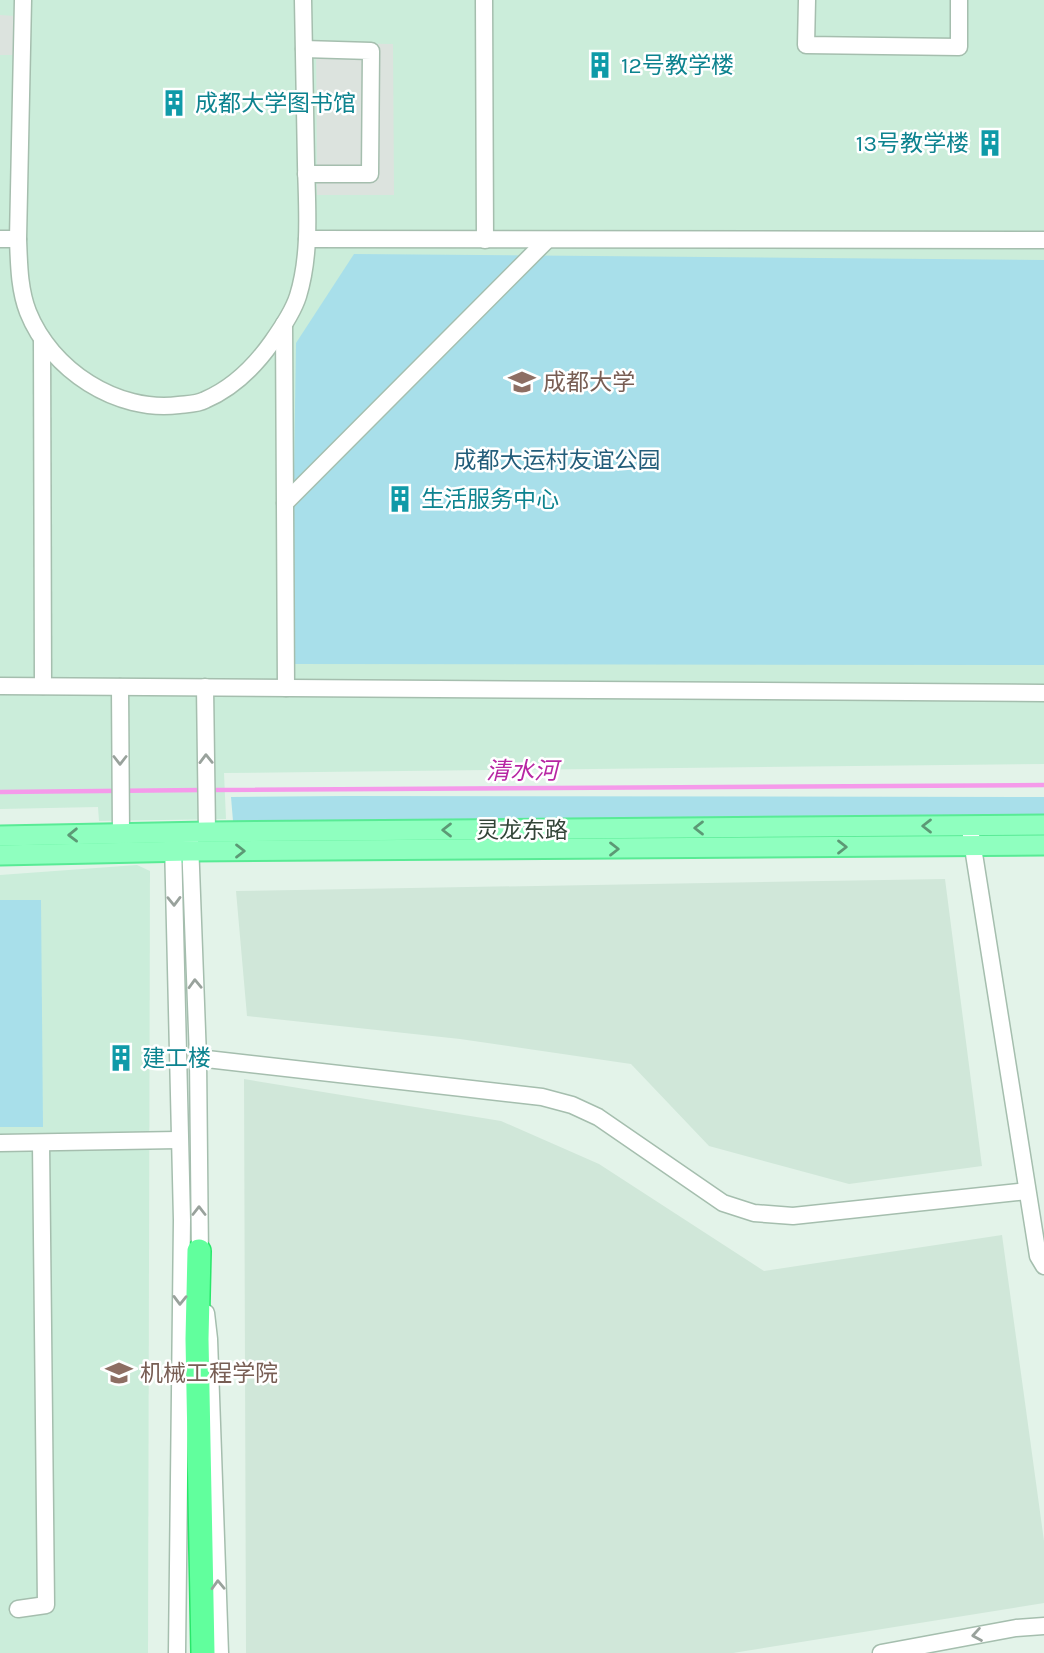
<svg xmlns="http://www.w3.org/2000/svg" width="1044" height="1653" font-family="Karla,'Noto Sans SC',sans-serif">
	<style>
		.residential { fill: #d0e7d9 }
		.education { fill: #cbedda }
		.green { fill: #a8dfea }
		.parking { fill: #dce3de }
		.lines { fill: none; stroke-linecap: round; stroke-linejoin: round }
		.stream { stroke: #f59aea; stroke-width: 4.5 }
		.minor-casing { stroke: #a5beae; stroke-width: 19 }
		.major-casing { stroke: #58eb95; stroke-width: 23 }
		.highway-casing { stroke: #28e76a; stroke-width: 26 }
		.minor { stroke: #fff; stroke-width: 16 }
		.major { stroke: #8fffbf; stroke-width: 19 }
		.highway { stroke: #61ff9d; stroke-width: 23 }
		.oneway { stroke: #99a29c }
		.oneway2 { stroke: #5c9975 }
		.labels { text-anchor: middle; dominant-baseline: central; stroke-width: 5; stroke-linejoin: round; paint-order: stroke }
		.culture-label { font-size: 23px; fill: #0d838f; stroke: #fff; text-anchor: start }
		.education-label { font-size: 23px; fill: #785e54; stroke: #fff; text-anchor: start }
		.park-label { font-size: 23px; fill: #235d7a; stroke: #fff }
		.street-label { font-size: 23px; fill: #334538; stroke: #fff }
		.water-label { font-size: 24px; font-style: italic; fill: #b726a3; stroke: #fff }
	</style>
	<rect width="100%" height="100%" fill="#e3f3e9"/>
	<g class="residential">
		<path d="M 945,879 L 982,1166 L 849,1184 L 709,1146 L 631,1064 L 460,1039 L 247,1016 L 236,891 Z"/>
		<path d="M 244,1079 L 501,1121 L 599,1164 L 764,1271 L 1002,1235 L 1044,1541 L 1044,1603 L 733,1653 L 246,1653 Z"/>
	</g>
	<g class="education">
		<path d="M 0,0 L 1044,0 L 1044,764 L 224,773 L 226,819 L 99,821 L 98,807 L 0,809 Z"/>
		<path d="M 137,865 L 150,871 L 148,1653 L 0,1653 L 0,875 Z"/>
	</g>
	<g class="green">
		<path d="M 354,254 L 1044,260 L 1044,665 L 291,664 L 296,343 Z"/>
		<path d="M 346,796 L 1044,797 L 1044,818 L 233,821 L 231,797 Z"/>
		<path d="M 0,900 L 41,900 L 43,1127 L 0,1127 Z"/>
	</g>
	<g class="parking">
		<path d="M 0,15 L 15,16 L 14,55 L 0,55 Z"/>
		<path d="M 316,43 L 393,44 L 394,195 L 317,195 Z"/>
	</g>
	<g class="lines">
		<g class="stream">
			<path d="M 211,790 L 1044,785"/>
			<path d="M 0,792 L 202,790"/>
		</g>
		<defs>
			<g id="minor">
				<path d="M 23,0 L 18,239 C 19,263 19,289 28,312 C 51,370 117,413 179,405 C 188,404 198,404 205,400 C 233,388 255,366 272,342 C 282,328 293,312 298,296 C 311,254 307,207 306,164 C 305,109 304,55 303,0"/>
				<path d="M 484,0 L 485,240"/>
				<path d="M 807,0 L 806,45 L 959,47 L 959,0"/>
				<path d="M 304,49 L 371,51 L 370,174 L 306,174"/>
				<path d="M 0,239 L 18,239"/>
				<path d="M 307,239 L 1044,240"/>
				<path d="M 284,324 L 286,688"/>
				<path d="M 42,339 L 43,686"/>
				<path d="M 285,503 L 547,240"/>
				<path d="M 0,686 L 1044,693"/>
				<path d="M 120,687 L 121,834"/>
				<path d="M 205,687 L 207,832"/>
				<path d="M 971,835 L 1038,1256 L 1044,1266"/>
				<path d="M 190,841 L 198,1058 L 200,1259"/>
				<path d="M 173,842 L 182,1220 L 177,1653"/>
				<path d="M 198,1058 L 542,1097 L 572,1105 L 598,1117 L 723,1203 L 754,1213 L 793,1216 L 1027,1191"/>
				<path d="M 0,1143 L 178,1140"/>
				<path d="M 206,1313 L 209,1339 L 220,1653"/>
				<path d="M 18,1609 L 46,1605 L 41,1143"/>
				<path d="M 881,1653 L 1016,1628 L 1044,1626"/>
			</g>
			<g id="major">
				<path d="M 0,836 L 207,832 L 1044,825"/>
				<path d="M 0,855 L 190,851 L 1044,845"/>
			</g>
			<path id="highway" d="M 199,1251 L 197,1339 L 203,1653"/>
		</defs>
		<use href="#minor" class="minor-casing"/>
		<use href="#major" class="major-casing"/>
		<use href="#highway" class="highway-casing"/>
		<use href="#minor" class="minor"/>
		<use href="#major" class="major"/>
		<use href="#highway" class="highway"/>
	</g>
	<defs><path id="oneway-chevron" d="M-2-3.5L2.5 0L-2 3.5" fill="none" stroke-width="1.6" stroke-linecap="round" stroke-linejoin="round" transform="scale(1.75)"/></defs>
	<g class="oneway">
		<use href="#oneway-chevron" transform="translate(206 759) rotate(-91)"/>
		<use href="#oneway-chevron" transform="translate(120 760) rotate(90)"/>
		<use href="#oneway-chevron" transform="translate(174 901) rotate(89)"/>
		<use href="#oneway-chevron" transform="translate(195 984) rotate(-92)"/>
		<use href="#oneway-chevron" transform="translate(199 1211) rotate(-90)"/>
		<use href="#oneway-chevron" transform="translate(180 1300) rotate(91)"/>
		<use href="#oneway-chevron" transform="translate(218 1585) rotate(-92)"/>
		<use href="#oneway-chevron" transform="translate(977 1635) rotate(170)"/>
	</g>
	<g class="oneway2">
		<use href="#oneway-chevron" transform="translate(927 826) rotate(180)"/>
		<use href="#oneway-chevron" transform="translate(699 828) rotate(180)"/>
		<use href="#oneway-chevron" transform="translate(447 830) rotate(180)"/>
		<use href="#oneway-chevron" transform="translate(73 835) rotate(179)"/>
		<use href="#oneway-chevron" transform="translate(842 847)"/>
		<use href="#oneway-chevron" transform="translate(614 849)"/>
		<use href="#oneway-chevron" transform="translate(240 851)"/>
	</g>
	<defs>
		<symbol id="building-bare" viewBox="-9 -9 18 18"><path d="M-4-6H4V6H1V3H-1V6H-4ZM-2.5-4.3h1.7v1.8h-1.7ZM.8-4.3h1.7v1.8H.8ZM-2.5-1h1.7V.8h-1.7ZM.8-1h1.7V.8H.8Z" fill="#0f9aa8" stroke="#fff" stroke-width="2.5" paint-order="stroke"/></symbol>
		<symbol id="university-bare" viewBox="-9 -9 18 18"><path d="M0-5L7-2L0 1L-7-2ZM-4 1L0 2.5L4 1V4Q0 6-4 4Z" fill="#8d6e63" stroke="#fff" stroke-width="2.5" paint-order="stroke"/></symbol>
	</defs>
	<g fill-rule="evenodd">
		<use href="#building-bare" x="581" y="46" width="38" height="38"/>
		<use href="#building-bare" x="155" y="84" width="38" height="38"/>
		<use href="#building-bare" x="971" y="124" width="38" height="38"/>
		<use href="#university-bare" x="503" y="363" width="38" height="38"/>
		<use href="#building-bare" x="381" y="480" width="38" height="38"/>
		<use href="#building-bare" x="102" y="1039" width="38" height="38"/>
		<use href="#university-bare" x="100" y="1354" width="38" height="38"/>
	</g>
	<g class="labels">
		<g class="culture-label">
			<text x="621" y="65">12号教学楼</text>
			<text x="195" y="103">成都大学图书馆</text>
			<text x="969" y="143" text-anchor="end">13号教学楼</text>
			<text x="421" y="499">生活服务中心</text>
			<text x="142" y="1058">建工楼</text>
		</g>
		<g class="education-label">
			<text x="543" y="382">成都大学</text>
			<text x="140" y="1373">机械工程学院</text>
		</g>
		<g class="park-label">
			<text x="557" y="460">成都大运村友谊公园</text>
		</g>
		<g class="street-label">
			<text x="522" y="830">灵龙东路</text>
		</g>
		<g class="water-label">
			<text x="522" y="771">清水河</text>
		</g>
	</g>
</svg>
